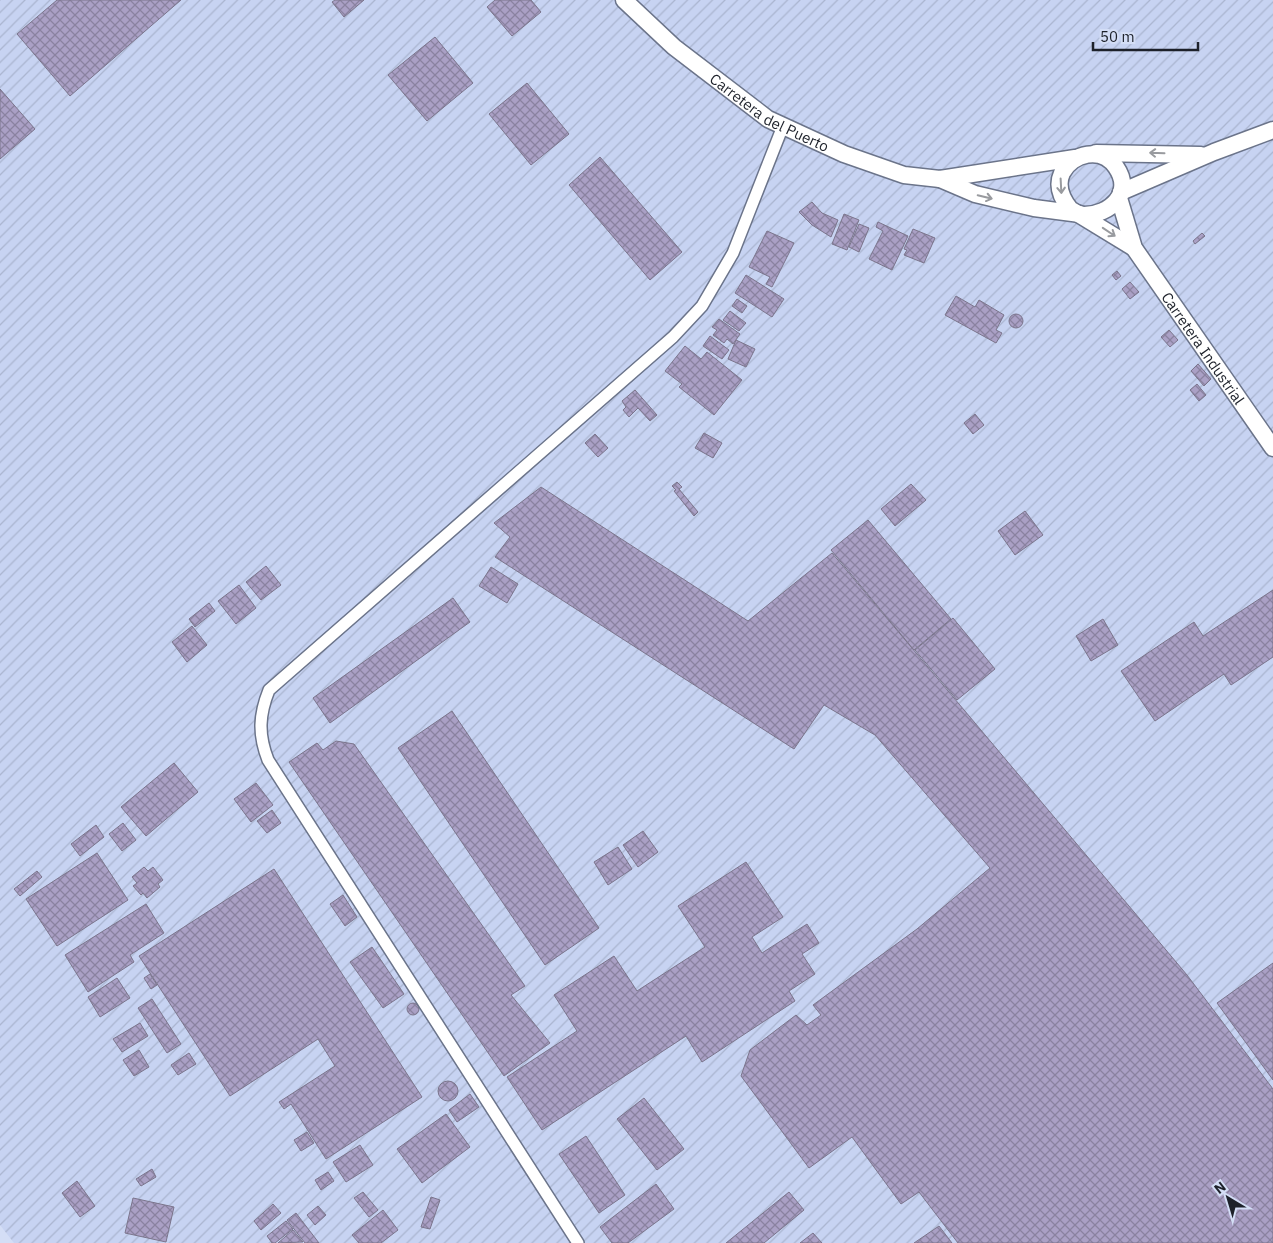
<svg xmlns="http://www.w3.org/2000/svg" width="1273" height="1243" font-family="'IBM Plex Sans',sans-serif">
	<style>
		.industrial { fill: url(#industrial-furrows) }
		.building { fill: url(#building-cross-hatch); stroke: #7b758c }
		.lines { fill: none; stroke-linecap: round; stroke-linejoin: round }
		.minor-casing { stroke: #6b748a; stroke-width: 14 }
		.secondary-casing { stroke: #6b748a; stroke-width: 19 }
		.minor { stroke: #fff; stroke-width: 11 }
		.secondary { stroke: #fff; stroke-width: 16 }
		.oneway { stroke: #999b9f }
		.labels { text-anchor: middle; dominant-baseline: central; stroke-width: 5; stroke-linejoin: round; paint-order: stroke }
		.street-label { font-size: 15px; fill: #1d212a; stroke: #d4def6 }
	</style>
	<defs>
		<pattern id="industrial-furrows" width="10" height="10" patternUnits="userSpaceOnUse" patternTransform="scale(1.25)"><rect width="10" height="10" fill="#c7d3f2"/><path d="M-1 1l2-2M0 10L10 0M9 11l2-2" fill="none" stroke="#aab5d0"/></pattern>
		<pattern id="building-cross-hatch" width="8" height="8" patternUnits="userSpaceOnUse" patternTransform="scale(1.25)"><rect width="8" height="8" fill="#aaa0c5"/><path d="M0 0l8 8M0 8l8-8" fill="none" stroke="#8a82a0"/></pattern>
	</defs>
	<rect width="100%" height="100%" fill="#d4def6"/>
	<path class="industrial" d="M 0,0 L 1273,0 L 1273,1243 L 14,1243 L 0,1225 Z"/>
	<g class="building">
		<path d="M 57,0 L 181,0 L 70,96 L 17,34 Z"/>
		<path d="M 335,0 L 364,0 L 344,17 L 332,2 Z"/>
		<path d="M 495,0 L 531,0 L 541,12 L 512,36 L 487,7 Z"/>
		<path d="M 435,37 L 473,83 L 427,121 L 388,75 Z"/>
		<path d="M 527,83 L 569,134 L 531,165 L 489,114 Z"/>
		<path d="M 0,89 L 35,129 L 0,159 Z"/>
		<path d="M 600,157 L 682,252 L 650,280 L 569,185 Z"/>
		<path d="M 812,202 L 822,213 L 838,220 L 831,237 L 812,225 L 799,212 Z"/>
		<path d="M 844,214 L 859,220 L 847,250 L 832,244 Z"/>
		<path d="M 878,222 L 908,236 L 892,270 L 869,259 L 883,231 L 876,227 Z"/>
		<path d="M 859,224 L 869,228 L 859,252 L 849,247 Z"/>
		<path d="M 913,229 L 935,238 L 924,263 L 904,255 L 907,250 L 904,249 Z"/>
		<path d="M 767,231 L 794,243 L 772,287 L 766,284 L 770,277 L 749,267 Z"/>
		<path d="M 1202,233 L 1205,236 L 1195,244 L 1193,241 Z"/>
		<path d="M 1117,271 L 1121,276 L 1116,280 L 1112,275 Z"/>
		<path d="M 746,275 L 784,299 L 772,317 L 735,293 Z"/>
		<path d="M 1130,282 L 1139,292 L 1130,299 L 1122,289 Z"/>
		<path d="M 956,296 L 975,307 L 979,300 L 1004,315 L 996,330 L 1002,333 L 996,343 L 945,315 Z"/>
		<path d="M 737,299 L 747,306 L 742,313 L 732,306 Z"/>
		<path d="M 730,311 L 746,323 L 739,331 L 723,320 Z"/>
		<circle cx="1016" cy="321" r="7"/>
		<path d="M 719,319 L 740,334 L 733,344 L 727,339 L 724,343 L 713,335 L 717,330 L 712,327 Z"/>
		<path d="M 1169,330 L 1178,340 L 1170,347 L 1161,337 Z"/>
		<path d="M 710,336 L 729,350 L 722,359 L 703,346 Z"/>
		<path d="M 736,340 L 755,349 L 746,367 L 728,359 Z"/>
		<path d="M 685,346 L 701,359 L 707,352 L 742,380 L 714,415 L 679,387 L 682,384 L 665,371 Z"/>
		<path d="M 1198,364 L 1211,379 L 1204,386 L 1191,371 Z"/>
		<path d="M 1197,384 L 1206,395 L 1199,401 L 1190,390 Z"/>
		<path d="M 635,390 L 657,415 L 650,421 L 638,408 L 629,417 L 623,410 L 626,407 L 622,401 Z"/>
		<path d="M 975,414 L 984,425 L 973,434 L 964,423 Z"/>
		<path d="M 704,433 L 722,443 L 713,458 L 695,448 Z"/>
		<path d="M 595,434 L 608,448 L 598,457 L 585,443 Z"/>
		<path d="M 677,482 L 682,487 L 679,489 L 698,512 L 694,516 L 674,491 L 676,490 L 672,486 Z"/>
		<path d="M 911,484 L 926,500 L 895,526 L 881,509 Z"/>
		<path d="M 541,487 L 748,621 L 832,553 L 1187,975 L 1273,1089 L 1273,1243 L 958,1243 L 919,1192 L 901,1204 L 852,1137 L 809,1168 L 741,1076 L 750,1050 L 796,1015 L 807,1025 L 821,1015 L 813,1005 L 917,929 L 990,868 L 875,735 L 824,705 L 794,749 L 495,557 L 510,537 L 494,523 Z"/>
		<path d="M 1025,511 L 1043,535 L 1015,555 L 998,531 Z"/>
		<path d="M 868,520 L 951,619 L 914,650 L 831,550 Z"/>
		<path d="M 266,566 L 281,585 L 261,600 L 246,582 Z"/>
		<path d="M 491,567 L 518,584 L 507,603 L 479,586 Z"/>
		<path d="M 239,585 L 256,608 L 236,624 L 218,601 Z"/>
		<path d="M 1273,590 L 1273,657 L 1231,685 L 1224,674 L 1155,721 L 1121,671 L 1194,622 L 1203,636 Z"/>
		<path d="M 453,598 L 470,622 L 330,723 L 313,698 Z"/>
		<path d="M 209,603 L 215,611 L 195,627 L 189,619 Z"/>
		<path d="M 953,618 L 995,669 L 957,700 L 915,650 Z"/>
		<path d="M 1103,619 L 1118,645 L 1091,661 L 1076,636 Z"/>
		<path d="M 192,626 L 207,645 L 187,662 L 172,642 Z"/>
		<path d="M 452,711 L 599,928 L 545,965 L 398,748 Z"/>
		<path d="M 336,741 L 354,744 L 525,986 L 511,995 L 550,1043 L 504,1076 L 289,762 L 317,743 L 323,750 Z"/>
		<path d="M 174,763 L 198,792 L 146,836 L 121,807 Z"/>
		<path d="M 256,783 L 273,805 L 251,822 L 234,799 Z"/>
		<path d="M 272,810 L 281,823 L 267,833 L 257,821 Z"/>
		<path d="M 123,823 L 136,840 L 122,851 L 109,834 Z"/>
		<path d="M 96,825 L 104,837 L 80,856 L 71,844 Z"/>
		<path d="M 643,831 L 658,852 L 638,867 L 623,845 Z"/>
		<path d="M 618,847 L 632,869 L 608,885 L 594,862 Z"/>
		<path d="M 97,853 L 128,900 L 57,946 L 26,899 Z"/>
		<path d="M 746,862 L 783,917 L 752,937 L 762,953 L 807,924 L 819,943 L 802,954 L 815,974 L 789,991 L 795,1001 L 702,1062 L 686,1036 L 542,1130 L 507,1077 L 577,1031 L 554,995 L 614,956 L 637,991 L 705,947 L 678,906 Z"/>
		<path d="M 144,867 L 148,871 L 153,867 L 163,880 L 158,884 L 160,887 L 147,898 L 143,893 L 141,895 L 133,886 L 137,883 L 132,877 Z"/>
		<path d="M 274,869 L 422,1097 L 326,1159 L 291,1104 L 284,1109 L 279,1102 L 335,1066 L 318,1039 L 230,1096 L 139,956 Z"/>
		<path d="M 37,871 L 42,877 L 20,896 L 14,889 Z"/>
		<path d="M 343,895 L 357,917 L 345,926 L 330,904 Z"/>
		<path d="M 146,904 L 164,933 L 130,955 L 134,962 L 88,992 L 65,955 Z"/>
		<path d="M 372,947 L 404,994 L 383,1008 L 350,962 Z"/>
		<path d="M 1273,963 L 1273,1080 L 1217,1003 Z"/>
		<path d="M 150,974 L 157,985 L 151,989 L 144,978 Z"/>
		<path d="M 117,978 L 130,998 L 100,1017 L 88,997 Z"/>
		<path d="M 152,999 L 181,1044 L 167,1053 L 138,1008 Z"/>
		<circle cx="413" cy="1009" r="6"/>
		<path d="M 140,1023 L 148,1036 L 122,1052 L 113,1039 Z"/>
		<path d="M 139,1050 L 149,1067 L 134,1076 L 123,1060 Z"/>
		<path d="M 189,1053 L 196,1064 L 178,1075 L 171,1065 Z"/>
		<circle cx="448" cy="1091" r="10"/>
		<path d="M 470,1094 L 479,1107 L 457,1122 L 449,1110 Z"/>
		<path d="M 644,1098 L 684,1149 L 657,1170 L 617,1119 Z"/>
		<path d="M 446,1114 L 470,1147 L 422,1183 L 397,1149 Z"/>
		<path d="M 307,1132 L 314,1143 L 301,1151 L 294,1140 Z"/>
		<path d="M 586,1136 L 625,1195 L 599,1213 L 559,1154 Z"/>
		<path d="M 360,1145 L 373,1165 L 346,1182 L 333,1162 Z"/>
		<path d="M 152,1169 L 156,1177 L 141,1186 L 136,1179 Z"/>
		<path d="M 328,1172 L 334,1181 L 321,1190 L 315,1180 Z"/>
		<path d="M 77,1181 L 95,1206 L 80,1217 L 62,1193 Z"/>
		<path d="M 656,1184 L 674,1209 L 628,1243 L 612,1243 L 600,1227 Z"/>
		<path d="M 363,1192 L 378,1210 L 369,1217 L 354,1198 Z"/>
		<path d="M 789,1192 L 804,1210 L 764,1243 L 726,1243 Z"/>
		<path d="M 431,1197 L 440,1200 L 430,1229 L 421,1227 Z"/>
		<path d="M 133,1198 L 174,1207 L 166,1242 L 125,1233 Z"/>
		<path d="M 273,1204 L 281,1213 L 261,1230 L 254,1221 Z"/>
		<path d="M 318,1206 L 326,1215 L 315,1225 L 307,1215 Z"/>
		<path d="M 383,1210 L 398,1230 L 381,1243 L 359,1243 L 352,1235 Z"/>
		<path d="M 296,1213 L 319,1243 L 305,1243 L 287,1220 Z"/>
		<path d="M 286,1221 L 293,1229 L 275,1243 L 272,1243 L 267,1236 Z"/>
		<path d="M 939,1226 L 952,1243 L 914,1243 Z"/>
		<path d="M 293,1230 L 303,1242 L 278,1243 Z"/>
		<path d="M 813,1233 L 822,1243 L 800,1243 Z"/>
	</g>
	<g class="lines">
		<defs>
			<path id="minor" d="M 578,1243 L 268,760 C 258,734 259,715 269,690 L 673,337 L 702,306 L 733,253 L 783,126"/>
			<g id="secondary">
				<path id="s1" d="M 624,0 L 674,47 L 768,119 L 844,154 L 904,175 L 940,179 L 1075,158"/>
				<path d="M 1096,153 L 1201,155"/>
				<path d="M 940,179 L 975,194 L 1034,208 L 1080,214"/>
				<path d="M 1121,192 L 1214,152 L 1273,130"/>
				<path id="s2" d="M 1119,198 L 1134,248 L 1273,448"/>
				<path d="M 1084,215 C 1110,215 1134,193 1116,167 C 1102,146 1072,153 1062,173 C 1056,186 1062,199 1070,209 L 1134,248"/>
			</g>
		</defs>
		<use href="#minor" class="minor-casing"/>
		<use href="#secondary" class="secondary-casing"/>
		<use href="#minor" class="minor"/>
		<use href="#secondary" class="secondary"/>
	</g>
	<defs><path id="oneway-shaft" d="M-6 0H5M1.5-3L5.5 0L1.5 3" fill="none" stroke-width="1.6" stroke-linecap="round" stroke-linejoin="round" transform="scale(1.25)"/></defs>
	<g class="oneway">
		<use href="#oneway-shaft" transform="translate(1157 153) rotate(-178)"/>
		<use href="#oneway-shaft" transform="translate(1061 186) rotate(87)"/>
		<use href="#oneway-shaft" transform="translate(985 197) rotate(13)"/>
		<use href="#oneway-shaft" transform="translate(1109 232) rotate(34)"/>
	</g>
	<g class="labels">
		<g class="street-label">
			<text stroke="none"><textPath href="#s1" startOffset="185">Carretera del Puerto</textPath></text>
			<text stroke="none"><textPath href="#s2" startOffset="174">Carretera Industrial</textPath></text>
		</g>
	</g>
	<g transform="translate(1228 1198) rotate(322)" stroke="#d4def6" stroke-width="4" paint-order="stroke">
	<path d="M0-4L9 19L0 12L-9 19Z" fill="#1d212a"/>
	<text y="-8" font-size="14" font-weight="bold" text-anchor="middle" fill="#1d212a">N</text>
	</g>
	<path d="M1093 42v8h105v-8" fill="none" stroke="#1d212a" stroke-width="2.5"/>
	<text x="1100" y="42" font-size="15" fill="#1d212a" stroke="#d4def6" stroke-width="4" paint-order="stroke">50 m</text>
</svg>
